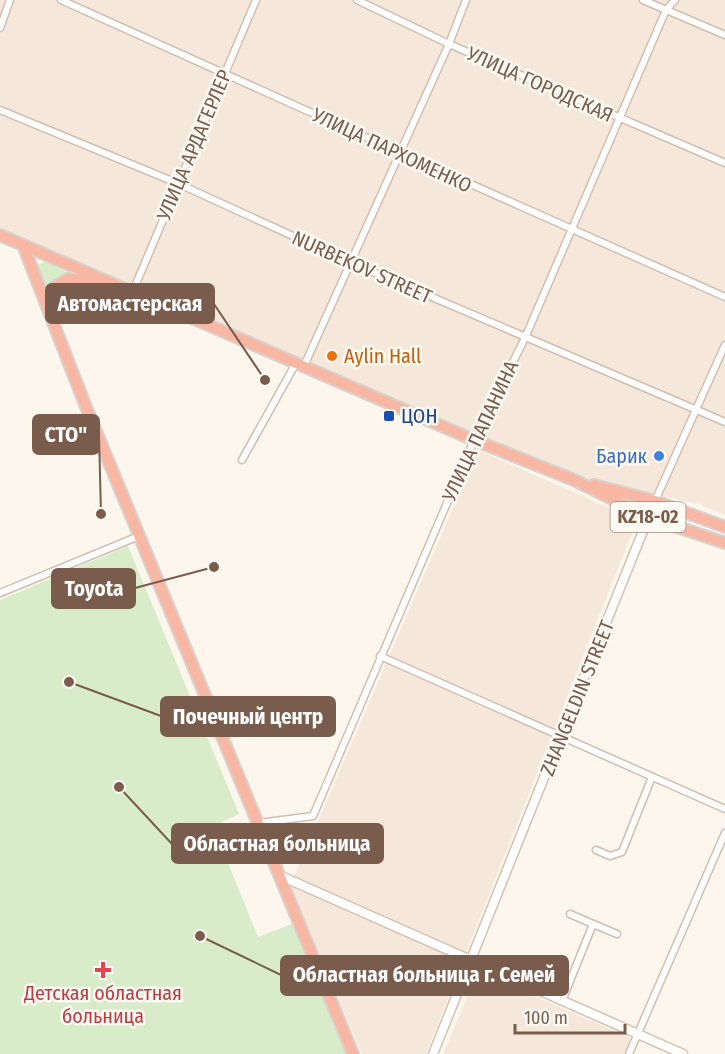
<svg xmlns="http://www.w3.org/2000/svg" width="725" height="1054" font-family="'Fira Sans Condensed',sans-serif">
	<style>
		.residential { fill: #f5e8da }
		.green { fill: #d8ecc9 }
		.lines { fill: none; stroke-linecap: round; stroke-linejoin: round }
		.street-casing { stroke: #d1beb0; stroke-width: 9 }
		.secondary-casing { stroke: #d6c0b0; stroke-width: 11 }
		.highway-casing { stroke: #dad1cd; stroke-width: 14 }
		.street { stroke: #fff; stroke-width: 6 }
		.secondary { stroke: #fff; stroke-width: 8 }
		.highway { stroke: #f7b7a3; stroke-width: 10 }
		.food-dot { fill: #e8710a; stroke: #fffaf3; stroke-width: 2 }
		.transit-dot { fill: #1a4fb4; stroke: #fffaf3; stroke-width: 2 }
		.shop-dot { fill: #3f7fe0; stroke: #fffaf3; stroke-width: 2 }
		.health-dot { fill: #e0444e; stroke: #fffaf3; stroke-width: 2 }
		.labels { text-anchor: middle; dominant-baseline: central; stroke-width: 5; stroke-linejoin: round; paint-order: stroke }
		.shield { fill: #fffaf3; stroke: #a28b7f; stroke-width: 1.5 }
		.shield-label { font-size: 18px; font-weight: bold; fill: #7a5c4d }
		.street-label { font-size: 20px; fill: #7a5c4d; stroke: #fffaf3 }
		.food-label { font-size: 20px; fill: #c56008; stroke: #fffaf3; text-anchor: start }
		.transit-label { font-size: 20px; fill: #164399; stroke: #fffaf3; text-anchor: start }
		.shop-label { font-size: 20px; fill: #366cbe; stroke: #fffaf3; text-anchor: end }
		.health-label { font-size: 20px; fill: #be3a42; stroke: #fffaf3 }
		.leader { fill: none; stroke: #7a5c4d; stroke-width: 2 }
		.callout-dot { fill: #7a5c4d; stroke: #fffaf3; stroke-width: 2 }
		.callout { fill: #7a5c4d; stroke: #7a5c4d; stroke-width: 2 }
		.callout-label { font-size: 21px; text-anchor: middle; font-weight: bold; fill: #fff }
	</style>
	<rect width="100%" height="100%" fill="#fdf6ec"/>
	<g class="residential">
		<path d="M 0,0 L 725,0 L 725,515 L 699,504 L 553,473 L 251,342 L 0,228 Z"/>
		<path d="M 478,450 L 637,520 L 426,1054 L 362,1054 L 290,886 Z"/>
		<path d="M 478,972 L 631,1038 L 624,1054 L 443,1054 Z"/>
	</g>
	<g class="green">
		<path d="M 47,261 L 73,276 C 56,277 49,285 44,301 L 34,274 L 37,265 Z"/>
		<path d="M 128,546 L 239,814 L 213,826 L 258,937 L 297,922 L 349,1054 L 0,1054 L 0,600 Z"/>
	</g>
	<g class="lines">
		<defs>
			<g id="street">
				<path d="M 61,0 C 282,99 503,200 725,297"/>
				<path d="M 357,0 L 449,44 L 725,163"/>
				<path d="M 643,0 L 725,35"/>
				<path d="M 0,28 L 10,0"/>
				<path d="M 0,110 L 177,183 L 352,263 L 725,422"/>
				<path d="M 133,291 L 256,0"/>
				<path d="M 304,366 L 449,44 L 466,0"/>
				<path d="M 242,460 L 296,363"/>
				<path d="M 655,501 L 725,345"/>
				<path d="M 0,593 L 139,536"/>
				<path d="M 380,656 L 725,809"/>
				<path d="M 259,823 L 313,816 L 474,440 L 525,338 L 666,10 L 675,0"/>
				<path d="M 596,850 L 610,856 L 622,852 L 652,777"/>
				<path d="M 593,924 L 617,934"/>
				<path d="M 562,1001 L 593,924 L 570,914"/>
				<path d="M 629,1054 L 725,833"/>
			</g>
			<g id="secondary">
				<path d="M 281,876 L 683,1054"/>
				<path d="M 433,1054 L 655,501"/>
			</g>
			<g id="highway">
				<path d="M 0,235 L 474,440 L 574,480 L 648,517 L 725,543"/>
				<path d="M 23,245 L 84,402 L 353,1054"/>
				<path d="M 52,311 L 50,304 L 54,288 L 68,279 L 95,280"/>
				<path d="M 594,485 L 655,501 L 725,527"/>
			</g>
		</defs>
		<use href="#street" class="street-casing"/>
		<use href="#secondary" class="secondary-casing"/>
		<use href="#highway" class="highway-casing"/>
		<use href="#street" class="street"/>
		<use href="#secondary" class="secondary"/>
		<use href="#highway" class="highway"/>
	</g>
	<circle class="food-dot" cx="332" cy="356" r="6"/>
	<rect class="transit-dot" x="383" y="410" width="12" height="12" rx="3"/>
	<circle class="shop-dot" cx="659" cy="456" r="6"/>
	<path class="health-dot" d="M100 961h6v6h6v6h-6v6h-6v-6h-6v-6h6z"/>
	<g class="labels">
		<rect class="shield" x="610.5" y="502" width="75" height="30" rx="4.5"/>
		<g class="shield-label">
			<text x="648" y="517">KZ18-02</text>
		</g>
		<g class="street-label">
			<text transform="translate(540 84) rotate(24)">УЛИЦА ГОРОДСКАЯ</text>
			<text transform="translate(194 145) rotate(-67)">УЛИЦА АРДАГЕРЛЕР</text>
			<text transform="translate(392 150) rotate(25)">УЛИЦА ПАРХОМЕНКО</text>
			<text transform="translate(362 267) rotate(24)">NURBEKOV STREET</text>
			<text transform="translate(480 431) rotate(-65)">УЛИЦА ПАПАНИНА</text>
			<text transform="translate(577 698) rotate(-68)">ZHANGELDIN STREET</text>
		</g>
		<g class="food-label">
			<text x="344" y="356">Aylin Hall</text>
		</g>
		<g class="transit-label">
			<text x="401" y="416">ЦОН</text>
		</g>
		<g class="shop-label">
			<text x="647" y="456">Барик</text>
		</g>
		<g class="health-label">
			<text x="103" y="993">Детская областная<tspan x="103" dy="23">больница</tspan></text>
		</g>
	</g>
	<path class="leader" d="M265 380L214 304M101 514L99 435M214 567L135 588M69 682L161 716M119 787L172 844M200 936L281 975"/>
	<g class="callout-dot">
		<circle cx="265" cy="380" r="6"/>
		<circle cx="101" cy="514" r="6"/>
		<circle cx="214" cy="567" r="6"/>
		<circle cx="69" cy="682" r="6"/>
		<circle cx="119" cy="787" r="6"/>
		<circle cx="200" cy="936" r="6"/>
	</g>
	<g class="callout">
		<rect x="46" y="284" width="168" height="39" rx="6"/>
		<rect x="33" y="415" width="66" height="39" rx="6"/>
		<rect x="52" y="569" width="83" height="39" rx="6"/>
		<rect x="161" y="697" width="174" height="39" rx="6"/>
		<rect x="172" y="824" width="211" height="39" rx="6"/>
		<rect x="281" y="956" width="287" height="39" rx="6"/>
	</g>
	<g class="callout-label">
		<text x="130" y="311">Автомастерская</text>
		<text x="66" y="442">СТО"</text>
		<text x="94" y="596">Toyota</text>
		<text x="248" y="724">Почечный центр</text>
		<text x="277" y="851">Областная больница</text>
		<text x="424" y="982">Областная больница г. Семей</text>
	</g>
	<path d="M515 1024v9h110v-9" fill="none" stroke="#7a5c4d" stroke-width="3"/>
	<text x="524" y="1024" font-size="18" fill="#7a5c4d" stroke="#fffaf3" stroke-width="4.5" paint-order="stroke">100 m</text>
</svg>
